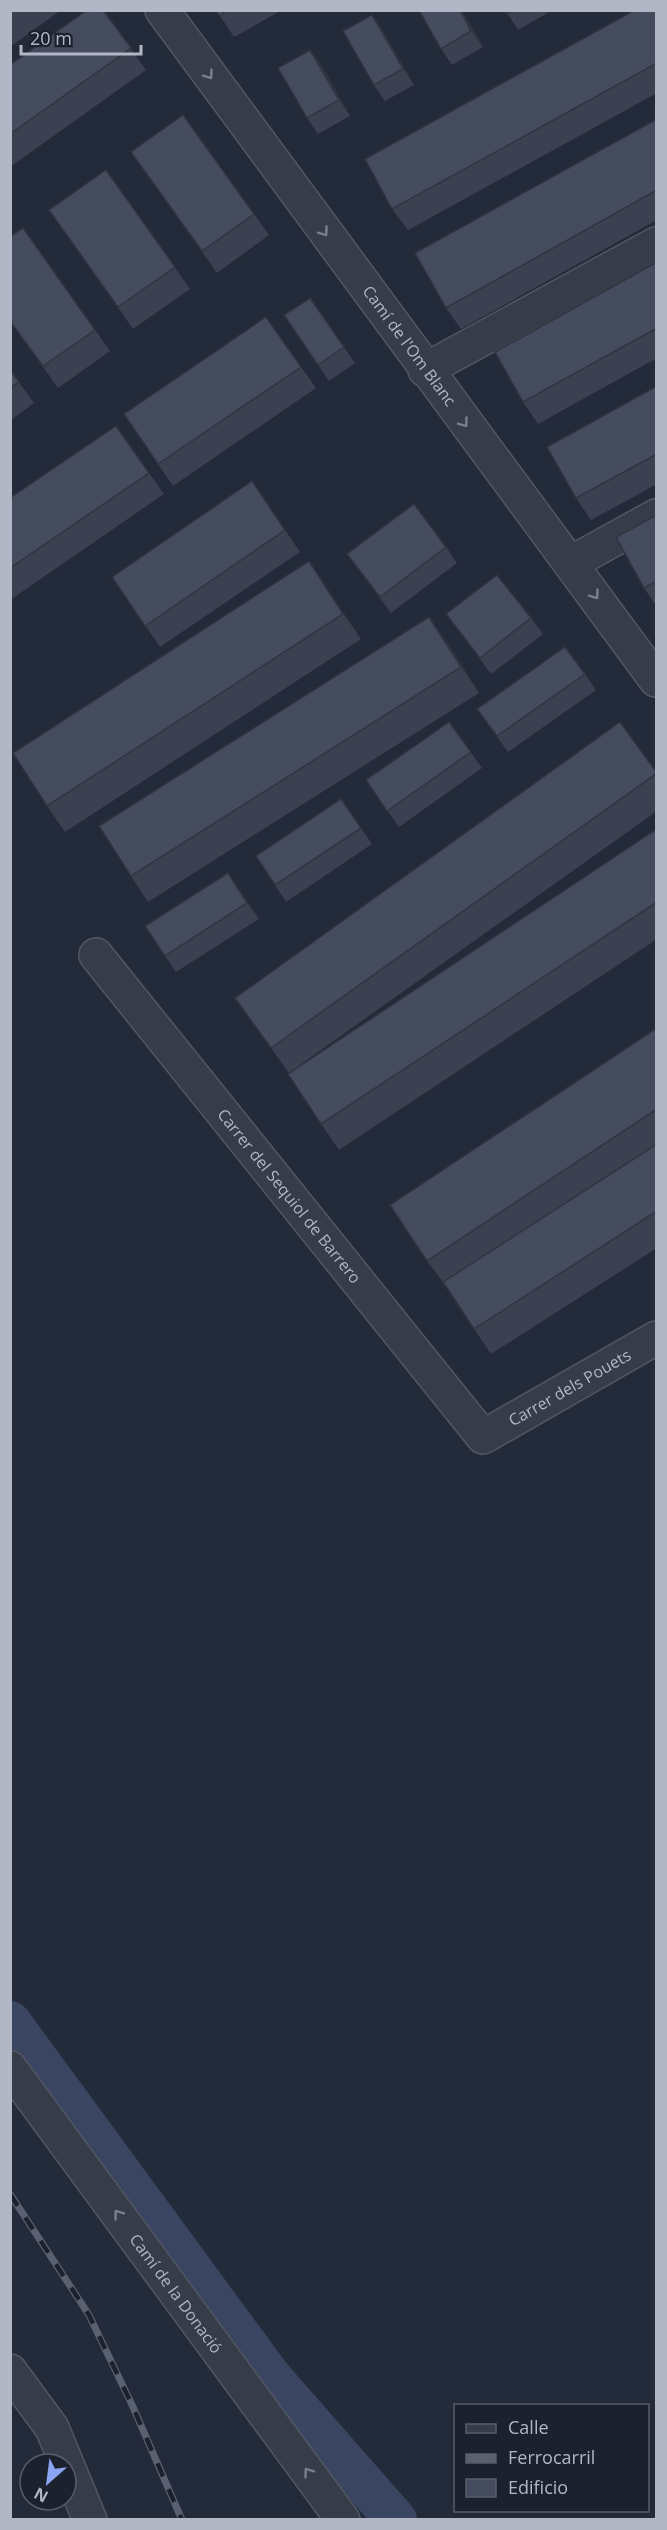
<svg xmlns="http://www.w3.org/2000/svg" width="667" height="2530" font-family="'Open Sans',sans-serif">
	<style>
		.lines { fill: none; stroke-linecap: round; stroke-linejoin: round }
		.canal { stroke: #394561; stroke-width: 42 }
		.minor-casing { stroke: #525764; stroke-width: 36 }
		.minor { stroke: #373c49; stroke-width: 33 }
		.rail-casing { stroke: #596070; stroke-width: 7 }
		.rail { stroke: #1c212e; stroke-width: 4.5; stroke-dasharray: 14; stroke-linecap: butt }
		.wall { fill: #3b4151 }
		.shaded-wall { fill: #303542 }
		.building { fill: #454c5e; stroke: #303542; stroke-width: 1.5 }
		.oneway { stroke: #7b808d }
		.labels { text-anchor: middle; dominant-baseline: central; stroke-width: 6; stroke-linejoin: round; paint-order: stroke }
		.street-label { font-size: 16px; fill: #b2b7c5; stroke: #1c212e }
	</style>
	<rect width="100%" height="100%" fill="#232a39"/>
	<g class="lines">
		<path class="canal" d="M 10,2022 L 269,2375 L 396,2520"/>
		<defs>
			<g id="minor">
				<path id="s1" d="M 162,10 L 656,680"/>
				<path d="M 425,370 L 656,244"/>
				<path d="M 571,563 L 656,516"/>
				<path id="s2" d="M 96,955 L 483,1437 L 656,1338"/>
				<path id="s3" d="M 10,2068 L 343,2520"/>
				<path d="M 10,2371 L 52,2428 L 90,2520"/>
			</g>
		</defs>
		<use href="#minor" class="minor-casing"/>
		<use href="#minor" class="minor"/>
		<defs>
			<path id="rail" d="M 10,2194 L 89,2315 L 133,2407 L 182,2520"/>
		</defs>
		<use href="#rail" class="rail-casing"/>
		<use href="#rail" class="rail"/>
	</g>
	<g class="wall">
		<path d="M 10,10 L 61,10 L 10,47 Z"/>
		<path d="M 103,10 L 146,70 L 10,167 L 10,65 Z"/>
		<path d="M 216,10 L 282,10 L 234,37 Z"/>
		<path d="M 419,10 L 462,10 L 483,47 L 452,65 L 441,49 Z"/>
		<path d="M 505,10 L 551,10 L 551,11 L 518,30 Z"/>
		<path d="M 657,10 L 657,93 L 408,230 L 392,209 Z"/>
		<path d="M 372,15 L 383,31 L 414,85 L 385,101 L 374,85 Z"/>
		<path d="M 310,50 L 322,66 L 350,116 L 318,134 L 307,118 Z"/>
		<path d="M 183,115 L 269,235 L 217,273 L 146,173 Z"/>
		<path d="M 657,119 L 657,220 L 461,329 L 446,308 Z"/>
		<path d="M 106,170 L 190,289 L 133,329 L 49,210 Z"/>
		<path d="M 23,228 L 110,351 L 58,388 L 10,321 Z"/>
		<path d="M 657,262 L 657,358 L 538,424 L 523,402 Z"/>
		<path d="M 310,298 L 355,363 L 329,381 L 284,315 Z"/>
		<path d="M 266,317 L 316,388 L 173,486 L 124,414 Z"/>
		<path d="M 10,370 L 34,403 L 10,421 Z"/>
		<path d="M 657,386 L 657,484 L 591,520 L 576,498 Z"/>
		<path d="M 116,426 L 164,494 L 10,600 L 10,498 Z"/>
		<path d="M 252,481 L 300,552 L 160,647 L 112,577 Z"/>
		<path d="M 657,515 L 657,607 L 644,588 Z"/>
		<path d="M 446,547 L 457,563 L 391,613 L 347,554 Z"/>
		<path d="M 309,561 L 361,639 L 65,832 L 47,806 Z"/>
		<path d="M 446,614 L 531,618 L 543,634 L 491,674 Z"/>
		<path d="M 447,642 L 479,693 L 148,902 L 131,876 Z"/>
		<path d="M 585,674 L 596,690 L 508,752 L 477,709 Z"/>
		<path d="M 449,722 L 482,768 L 399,827 L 366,780 Z"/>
		<path d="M 657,773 L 657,811 L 290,1072 L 657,829 L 657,939 L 339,1150 L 321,1124 L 289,1073 L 235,998 Z"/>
		<path d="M 341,799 L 372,844 L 286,902 L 275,885 Z"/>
		<path d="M 239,889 L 259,919 L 176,972 L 165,956 Z"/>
		<path d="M 657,1028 L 657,1248 L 491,1354 L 474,1329 L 446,1286 L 427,1261 Z"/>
	</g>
	<g class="shaded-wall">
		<path d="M 460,10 L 462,10 L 483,47 L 471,31 Z"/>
		<path d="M 372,15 L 383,31 L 414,85 L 403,69 Z"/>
		<path d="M 310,50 L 322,66 L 350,116 L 339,100 Z"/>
		<path d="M 309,561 L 326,587 L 361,639 L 343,614 Z"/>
		<path d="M 429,617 L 447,642 L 479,693 L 461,667 Z"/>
		<path d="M 228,873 L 239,889 L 259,919 L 247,903 Z"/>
	</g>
	<g class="building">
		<path d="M 87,10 L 103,10 L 131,48 L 10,134 L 10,65 Z"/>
		<path d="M 216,10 L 228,10 L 219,16 Z"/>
		<path d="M 419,10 L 460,10 L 471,31 L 441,49 Z"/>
		<path d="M 505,10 L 513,10 L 507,14 Z"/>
		<path d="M 635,10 L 657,10 L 657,63 L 392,209 L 365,159 Z"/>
		<path d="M 372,15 L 403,69 L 374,85 L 343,31 Z"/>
		<path d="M 310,50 L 339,100 L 307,118 L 278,68 Z"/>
		<path d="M 183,115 L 254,214 L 202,251 L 131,152 Z"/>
		<path d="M 657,119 L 657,190 L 446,308 L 415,253 Z"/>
		<path d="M 106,170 L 175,267 L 118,307 L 49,210 Z"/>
		<path d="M 23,228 L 95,330 L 43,366 L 10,321 L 10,237 Z"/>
		<path d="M 657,262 L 657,328 L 523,402 L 495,352 Z"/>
		<path d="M 310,298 L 344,347 L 318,365 L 284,315 Z"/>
		<path d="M 266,317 L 301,367 L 158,464 L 124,414 Z"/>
		<path d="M 10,370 L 19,382 L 10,388 Z"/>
		<path d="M 657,386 L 657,454 L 576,498 L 547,447 Z"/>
		<path d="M 116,426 L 149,473 L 10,568 L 10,498 Z"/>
		<path d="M 252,481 L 285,530 L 145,626 L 112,577 Z"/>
		<path d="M 414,504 L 446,547 L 380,597 L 347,554 Z"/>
		<path d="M 657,515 L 657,581 L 644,588 L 616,537 Z"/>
		<path d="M 309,561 L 343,614 L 47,806 L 13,753 Z"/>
		<path d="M 497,575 L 531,618 L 480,658 L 446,614 Z"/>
		<path d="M 429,617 L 461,667 L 131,876 L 99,826 Z"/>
		<path d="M 565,647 L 585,674 L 497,736 L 477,709 Z"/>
		<path d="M 449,722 L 471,752 L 387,811 L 366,780 Z"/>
		<path d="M 620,722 L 657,773 L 271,1048 L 235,998 Z"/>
		<path d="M 341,799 L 361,828 L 275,885 L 256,856 Z"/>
		<path d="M 657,829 L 657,902 L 321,1124 L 288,1074 Z"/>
		<path d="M 228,873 L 247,903 L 165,956 L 145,926 Z"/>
		<path d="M 657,1028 L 657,1109 L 427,1261 L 390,1205 Z"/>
		<path d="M 657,1144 L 657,1211 L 474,1329 L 443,1282 Z"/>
	</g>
	<defs><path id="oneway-chevron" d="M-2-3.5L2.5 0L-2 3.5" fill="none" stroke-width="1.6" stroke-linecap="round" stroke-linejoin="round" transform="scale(1.5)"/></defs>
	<g class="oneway">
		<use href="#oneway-chevron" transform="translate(209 75) rotate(54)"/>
		<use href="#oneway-chevron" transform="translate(324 232) rotate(54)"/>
		<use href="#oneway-chevron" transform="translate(464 423) rotate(54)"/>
		<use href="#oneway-chevron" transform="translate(595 595) rotate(54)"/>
		<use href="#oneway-chevron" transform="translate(118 2214) rotate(-126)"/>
		<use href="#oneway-chevron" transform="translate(308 2472) rotate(-126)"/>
	</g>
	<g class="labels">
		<g class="street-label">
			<text stroke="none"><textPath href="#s1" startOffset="417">Camí de l'Om Blanc</textPath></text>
			<text stroke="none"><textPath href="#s2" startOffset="309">Carrer del Sequiol de Barrero</textPath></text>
			<text stroke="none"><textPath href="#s2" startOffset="718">Carrer dels Pouets</textPath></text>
			<text stroke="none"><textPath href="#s3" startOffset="280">Camí de la Donació</textPath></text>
		</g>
	</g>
	<rect width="667" height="2530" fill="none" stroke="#b2b7c5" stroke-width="24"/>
	<rect x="454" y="2404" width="195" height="108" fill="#1c212e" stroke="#585d6a" stroke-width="1.5"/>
	<rect x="466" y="2424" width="30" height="9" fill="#373c49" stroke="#585d6a" stroke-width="1.5"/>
	<text x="508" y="2434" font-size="18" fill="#b2b7c5">Calle</text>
	<rect x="466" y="2454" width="30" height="9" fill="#596070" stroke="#585d6a" stroke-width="1.5"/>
	<text x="508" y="2464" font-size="18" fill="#b2b7c5">Ferrocarril</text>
	<rect x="466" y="2479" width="30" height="18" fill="#454c5e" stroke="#585d6a" stroke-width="1.5"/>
	<text x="508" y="2494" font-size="18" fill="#b2b7c5">Edificio</text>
	<g transform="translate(48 2482) rotate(208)"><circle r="28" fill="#1c212e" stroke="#585d6a" stroke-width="1.5"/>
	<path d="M0-4.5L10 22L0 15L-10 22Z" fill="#8ba5f1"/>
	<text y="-9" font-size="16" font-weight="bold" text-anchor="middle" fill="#b2b7c5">N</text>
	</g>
	<path d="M21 45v9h120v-9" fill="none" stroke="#b2b7c5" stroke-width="3"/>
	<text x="30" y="45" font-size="18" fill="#b2b7c5" stroke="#1c212e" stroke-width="4.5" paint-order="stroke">20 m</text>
</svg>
